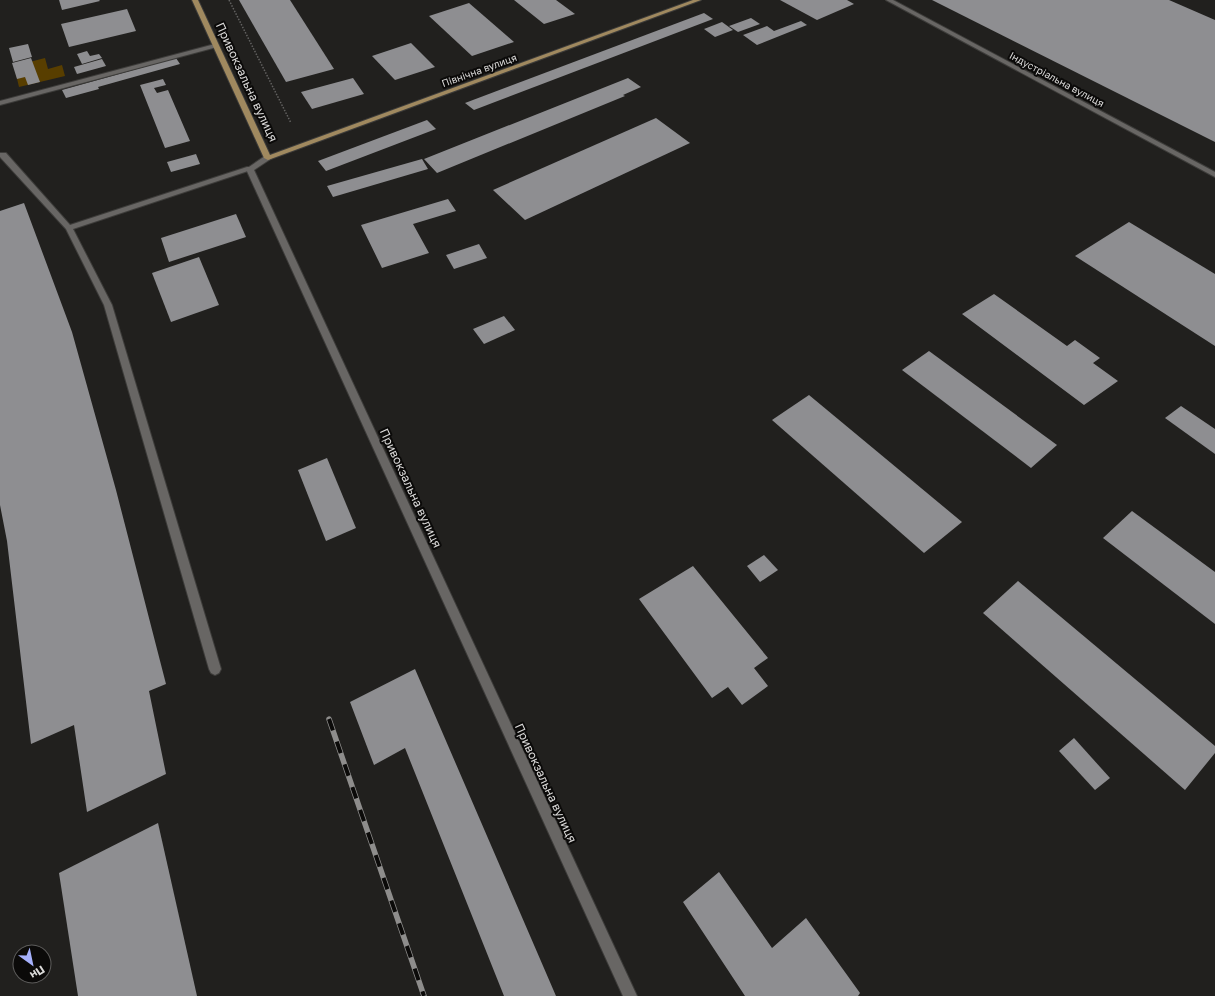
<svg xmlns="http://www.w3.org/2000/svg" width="1215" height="996" font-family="'Golos Text',sans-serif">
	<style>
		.green { fill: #583e00 }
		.building { fill: #8e8e91 }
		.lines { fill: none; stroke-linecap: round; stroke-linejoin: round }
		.lane-casing { stroke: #3d3c3a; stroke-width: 2 }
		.street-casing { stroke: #3d3c3a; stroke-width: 2 }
		.primary-casing { stroke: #3d3c3a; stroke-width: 2 }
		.path { stroke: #636261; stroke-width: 1.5; stroke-dasharray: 1.5 1.5; stroke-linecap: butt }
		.lane { fill: #686664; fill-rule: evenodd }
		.street { fill: #686664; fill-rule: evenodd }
		.primary { fill: #a0895f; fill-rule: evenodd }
		.rail-casing { stroke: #8e8d8c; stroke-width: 5.5 }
		.rail { stroke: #0b0a09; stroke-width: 4; stroke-dasharray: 12; stroke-linecap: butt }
		.labels { text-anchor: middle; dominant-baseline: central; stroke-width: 4; stroke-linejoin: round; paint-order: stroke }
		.far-street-label { font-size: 10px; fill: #dbdad9; stroke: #0b0a09 }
		.street-label { font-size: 12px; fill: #dbdad9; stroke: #0b0a09 }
	</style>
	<rect width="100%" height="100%" fill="#21201e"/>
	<path class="green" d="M 45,58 L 48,69 L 62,65 L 65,76 L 19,87 L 14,66 Z"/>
	<g class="building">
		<path d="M 59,0 L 99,0 L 100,1 L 62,10 Z"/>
		<path d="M 239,0 L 290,0 L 334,69 L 286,82 Z"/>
		<path d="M 514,0 L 556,0 L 575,14 L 544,24 Z"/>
		<path d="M 780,0 L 847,0 L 854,4 L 817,20 Z"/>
		<path d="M 932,0 L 1169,0 L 1215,20 L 1215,142 Z"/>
		<path d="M 469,3 L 514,42 L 472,56 L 429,16 Z"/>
		<path d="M 127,9 L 136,31 L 69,47 L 61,24 Z"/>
		<path d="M 704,13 L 713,19 L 474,110 L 465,103 Z"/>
		<path d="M 751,18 L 760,24 L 738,32 L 729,26 Z"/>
		<path d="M 801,21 L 807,25 L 757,45 L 743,35 L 767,26 L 774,31 Z"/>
		<path d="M 722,22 L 733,30 L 715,37 L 704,29 Z"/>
		<path d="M 411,43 L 435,67 L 395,80 L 372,56 Z"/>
		<path d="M 28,44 L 32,57 L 13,62 L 9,48 Z"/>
		<path d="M 87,51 L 90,56 L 99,54 L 102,58 L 82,64 L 77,54 Z"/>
		<path d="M 31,58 L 40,82 L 28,85 L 25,77 L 17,79 L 12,63 Z"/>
		<path d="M 176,58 L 180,64 L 98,87 L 99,89 L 66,98 L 62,90 Z"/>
		<path d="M 102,59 L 106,66 L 77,74 L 74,67 Z"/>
		<path d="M 353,78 L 364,94 L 312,109 L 301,92 Z"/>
		<path d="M 628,78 L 641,87 L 623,95 L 625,96 L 437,173 L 424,159 Z"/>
		<path d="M 163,79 L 166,85 L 154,88 L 157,93 L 168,90 L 190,141 L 165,148 L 140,85 Z"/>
		<path d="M 656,118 L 690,143 L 525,220 L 493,190 Z"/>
		<path d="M 427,120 L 436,129 L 326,171 L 318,161 Z"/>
		<path d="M 196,154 L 200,164 L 171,172 L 167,162 Z"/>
		<path d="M 422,159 L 428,169 L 333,197 L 327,186 Z"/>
		<path d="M 448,199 L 456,211 L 413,224 L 429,253 L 382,268 L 361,225 Z"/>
		<path d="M 24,203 L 72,332 L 116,490 L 166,684 L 149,691 L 166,774 L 87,812 L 74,725 L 31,744 L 7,541 L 0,505 L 0,211 Z"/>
		<path d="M 236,214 L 246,237 L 169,262 L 161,238 Z"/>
		<path d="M 1129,222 L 1215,274 L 1215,346 L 1075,256 Z"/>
		<path d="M 479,244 L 487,258 L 454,269 L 446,255 Z"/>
		<path d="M 199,257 L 219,305 L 171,322 L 152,273 Z"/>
		<path d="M 994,294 L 1067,346 L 1075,340 L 1100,358 L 1093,363 L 1118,381 L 1084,405 L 962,314 Z"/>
		<path d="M 504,316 L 515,330 L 484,344 L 473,329 Z"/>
		<path d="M 929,351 L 1057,445 L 1031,468 L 902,370 Z"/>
		<path d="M 809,395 L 962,522 L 924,553 L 772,420 Z"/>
		<path d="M 1181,406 L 1215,429 L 1215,454 L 1165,418 Z"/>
		<path d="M 327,458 L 356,528 L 326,541 L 298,470 Z"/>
		<path d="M 1132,511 L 1215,572 L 1215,624 L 1103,538 Z"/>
		<path d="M 764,555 L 778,570 L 760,582 L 747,566 Z"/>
		<path d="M 693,566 L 768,658 L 754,668 L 768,686 L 742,705 L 728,687 L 712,698 L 639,599 Z"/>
		<path d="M 1018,581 L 1215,746 L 1215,753 L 1185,790 L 983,613 Z"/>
		<path d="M 415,669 L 556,996 L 504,996 L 405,748 L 374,765 L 350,702 Z"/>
		<path d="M 1074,738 L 1110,778 L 1095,790 L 1059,751 Z"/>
		<path d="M 158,823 L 197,996 L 78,996 L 59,873 Z"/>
		<path d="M 719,872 L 772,948 L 806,918 L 860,993 L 858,996 L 745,996 L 683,902 Z"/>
	</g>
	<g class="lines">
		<defs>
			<g id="lane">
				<path d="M 215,44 L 218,46 L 217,47 L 0,105 L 0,101 Z"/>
				<path d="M 0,153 L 6,153 L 70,225 L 247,167 L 250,167 L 254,169 L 73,229 L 112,305 L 221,669 L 219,673 L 215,675 L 211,673 L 209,669 L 104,305 L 66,229 L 0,157 Z"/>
			</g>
			<g id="street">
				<path d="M 886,0 L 893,0 L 1215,172 L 1215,177 Z"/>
				<path d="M 265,156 L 272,158 L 254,170 L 637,996 L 623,996 L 246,169 Z"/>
			</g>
			<path id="primary" d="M 192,0 L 198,0 L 270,155 L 693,0 L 701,0 L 268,160 L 264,158 Z"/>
		</defs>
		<use href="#lane" class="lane-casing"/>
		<use href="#street" class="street-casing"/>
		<use href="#primary" class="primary-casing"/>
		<path class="path" d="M 229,0 L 291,123"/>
		<use href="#lane" class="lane"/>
		<use href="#street" class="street"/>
		<use href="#primary" class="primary"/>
		<defs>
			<path id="rail" d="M 329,719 L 424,996"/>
		</defs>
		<use href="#rail" class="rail-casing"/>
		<use href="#rail" class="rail"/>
	</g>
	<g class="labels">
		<g class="far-street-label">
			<text transform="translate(479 70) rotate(-20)">Північна вулиця</text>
			<text transform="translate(1057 79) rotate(28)">Індустріальна вулиця</text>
		</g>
		<g class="street-label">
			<text transform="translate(247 82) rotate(65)">Привокзальна вулиця</text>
			<text transform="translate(411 488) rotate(65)">Привокзальна вулиця</text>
			<text transform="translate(546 783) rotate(65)">Привокзальна вулиця</text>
		</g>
	</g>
	<g transform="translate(32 964) rotate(147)"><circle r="19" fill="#0b0a09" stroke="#5e5d5c"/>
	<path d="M0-3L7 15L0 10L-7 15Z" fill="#a6b1fc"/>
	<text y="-6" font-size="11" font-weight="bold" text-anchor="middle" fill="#dbdad9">Пн</text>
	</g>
</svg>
